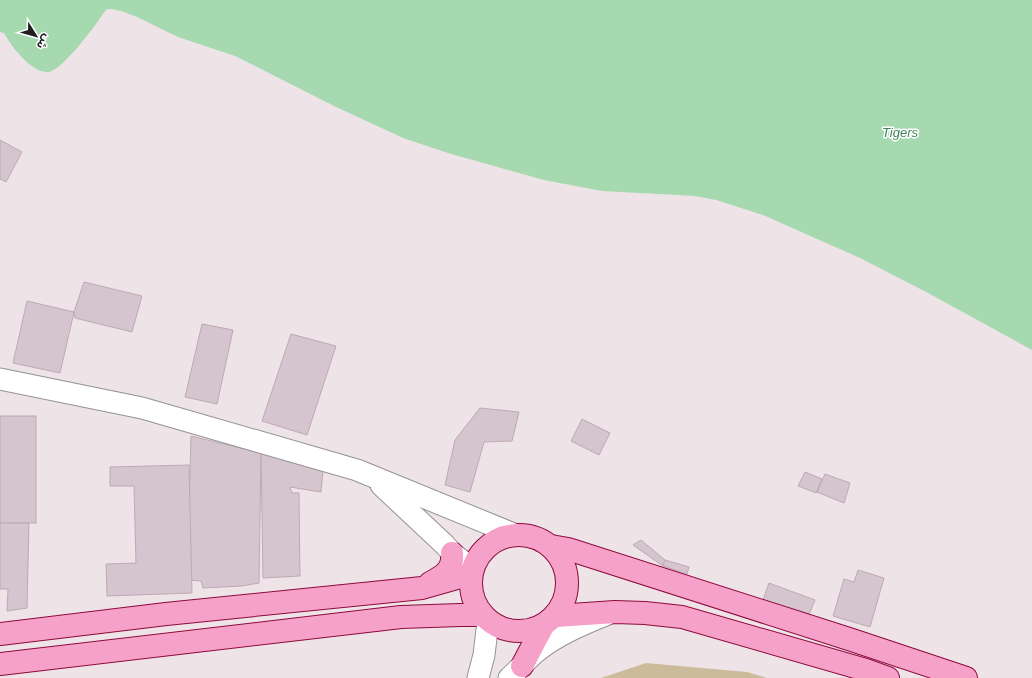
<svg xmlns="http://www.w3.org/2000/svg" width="1032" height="678" font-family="Helvetica,'Noto Sans Arabic',sans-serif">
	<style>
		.forest { fill: #cbbb9b }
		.water { fill: #a7d9b1 }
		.building { fill: #d4c5ce; stroke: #bfa8b5 }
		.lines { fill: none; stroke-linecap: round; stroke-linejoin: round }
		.minor-casing { stroke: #929292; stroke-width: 23 }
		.major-casing { stroke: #8f093a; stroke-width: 24 }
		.minor { stroke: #fff; stroke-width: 21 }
		.major { stroke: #f6a1c9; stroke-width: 22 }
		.labels { text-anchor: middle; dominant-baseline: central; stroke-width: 3; stroke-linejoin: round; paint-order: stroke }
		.water-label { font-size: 13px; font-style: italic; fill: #40825f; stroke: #fff }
	</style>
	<rect width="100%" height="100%" fill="#eee4e8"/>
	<path class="forest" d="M 646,663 L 747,672 L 767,678 L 601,678 Z"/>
	<path class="water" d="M 0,0 L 1032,0 L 1032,350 L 928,293 L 860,258 L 763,215 L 716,200 L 695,196 L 602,191 L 544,180 L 451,154 L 403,138 L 334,106 L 235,56 L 178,37 L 137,17 L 121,11 L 111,9 L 107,9 C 102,14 100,19 96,24 C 88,35 61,70 49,72 C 32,74 11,46 4,33 L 0,32 Z"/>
	<g class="building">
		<path d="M 0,140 L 22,152 L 6,182 L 0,179 Z"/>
		<path d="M 84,282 L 142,296 L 132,332 L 75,318 L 74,312 Z"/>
		<path d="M 27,301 L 74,312 L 60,373 L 13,363 Z"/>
		<path d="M 202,324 L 233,330 L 217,404 L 185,397 Z"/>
		<path d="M 291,334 L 336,346 L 307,435 L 262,421 Z"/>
		<path d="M 480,408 L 519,412 L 512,441 L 484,442 L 470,492 L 445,485 L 455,440 Z"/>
		<rect x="0" y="416" width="36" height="107"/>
		<path d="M 582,419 L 610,433 L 599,455 L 571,441 Z"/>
		<path d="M 191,436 L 261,453 L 259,583 L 242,586 L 203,588 L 201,581 L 187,580 Z"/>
		<path d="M 261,453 L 323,471 L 321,492 L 290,487 L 292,493 L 299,493 L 300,576 L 263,578 Z"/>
		<path d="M 189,465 L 192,593 L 107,596 L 106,564 L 136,563 L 134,486 L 110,486 L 110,467 Z"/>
		<path d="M 805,472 L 822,479 L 816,493 L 798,486 Z"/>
		<path d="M 825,474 L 850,483 L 844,503 L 817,492 Z"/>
		<path d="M 0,523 L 29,523 L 27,608 L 7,611 L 8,589 L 0,589 Z"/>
		<path d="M 641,540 L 665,560 L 663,566 L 633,545 Z"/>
		<path d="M 665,560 L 689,567 L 687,574 L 663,566 Z"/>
		<path d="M 858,570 L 884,578 L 870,627 L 833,616 L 844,579 L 854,582 Z"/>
		<path d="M 769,583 L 815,600 L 808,617 L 763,600 Z"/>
	</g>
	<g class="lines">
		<defs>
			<g id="minor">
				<path d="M 0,379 L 142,408 L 357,470 L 516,535"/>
				<path d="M 381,485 L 445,545 L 452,553 L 473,569"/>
				<path d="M 478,678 L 484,655 L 488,621"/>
				<path d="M 509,678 C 518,670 527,660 536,652 C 557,635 583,624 608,614"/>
			</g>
			<g id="major">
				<circle cx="519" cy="583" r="48"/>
				<path d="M 551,546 L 568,549 L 852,640 L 966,678"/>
				<path d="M 430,583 C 443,576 454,570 452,553"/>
				<path d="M 556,616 L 615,612 L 645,613 L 682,617 L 866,670 L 888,678"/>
				<path d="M 0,634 L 166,614 L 422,588 L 471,574"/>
				<path d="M 0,664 L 401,617 L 460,615 L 482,615"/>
				<path d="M 522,666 L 543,626"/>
			</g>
		</defs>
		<use href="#minor" class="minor-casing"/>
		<use href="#major" class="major-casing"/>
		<use href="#minor" class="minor"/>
		<use href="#major" class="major"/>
	</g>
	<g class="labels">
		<g class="water-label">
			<text x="900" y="132">Tigers</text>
		</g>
	</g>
	<g transform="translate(36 36) rotate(127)" stroke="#ffffff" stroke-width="3" paint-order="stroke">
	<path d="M0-3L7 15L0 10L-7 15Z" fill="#1e1e1e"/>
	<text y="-6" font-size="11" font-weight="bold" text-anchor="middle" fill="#1e1e1e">ش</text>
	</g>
</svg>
